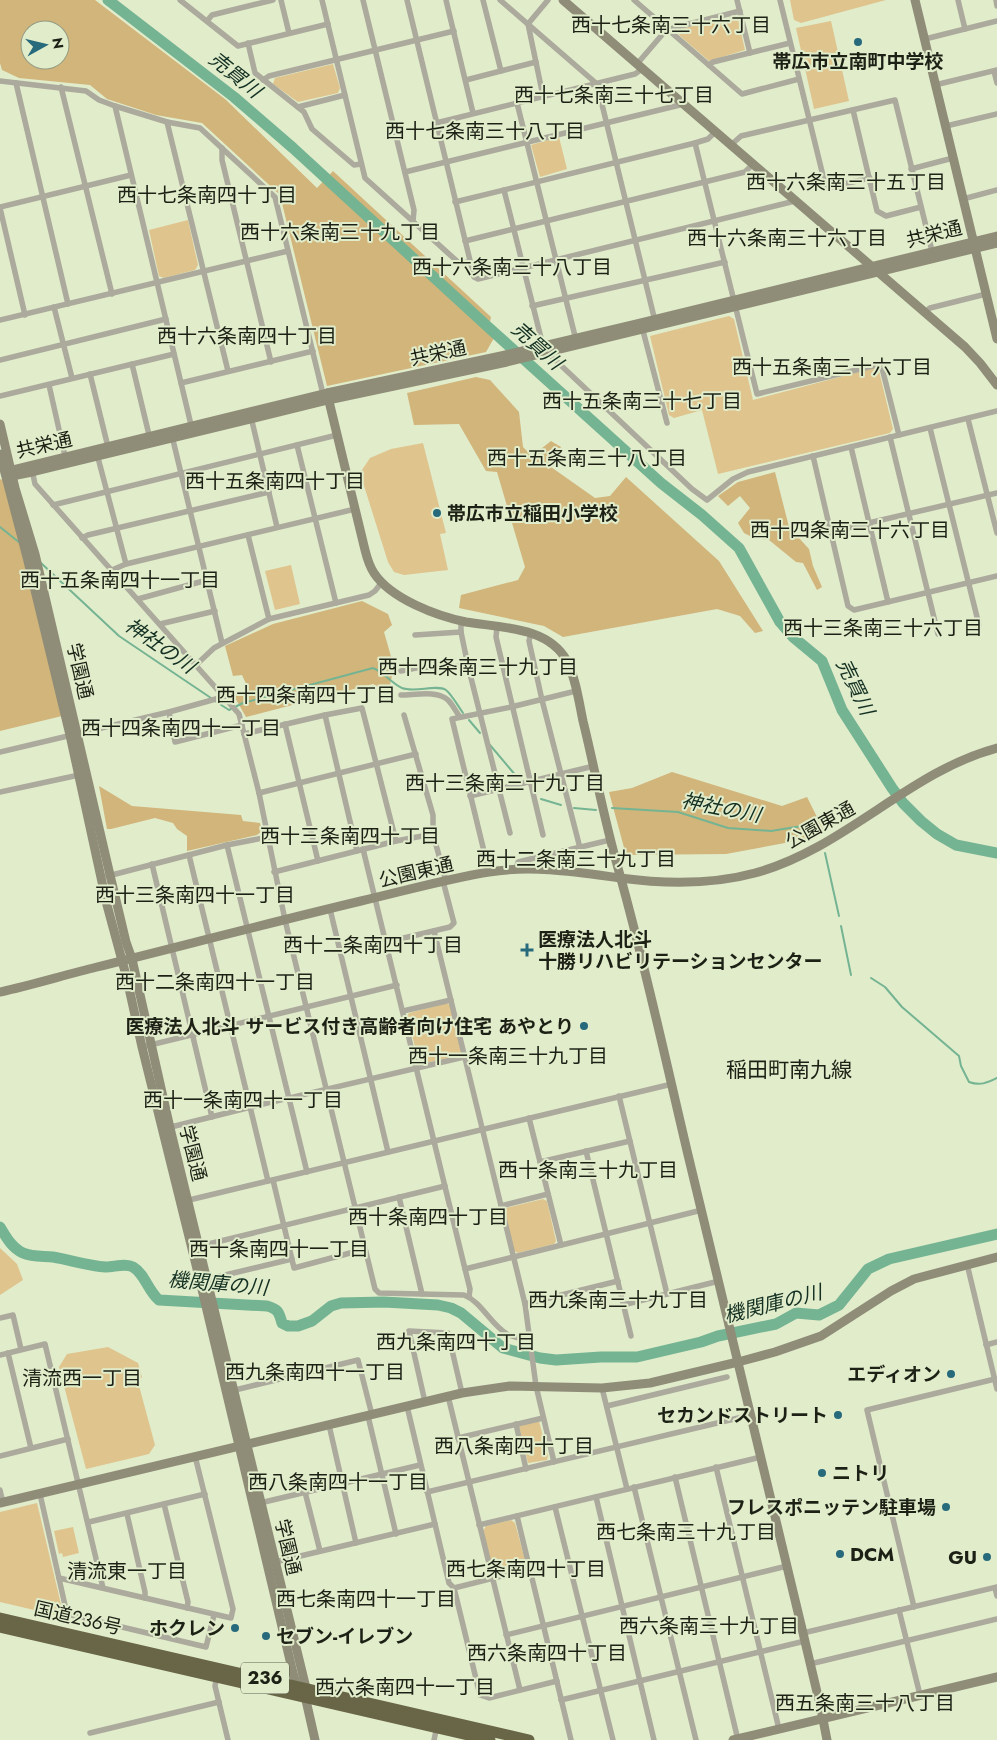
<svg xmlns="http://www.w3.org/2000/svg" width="997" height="1740" font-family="Jost,'Noto Sans JP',sans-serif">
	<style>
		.green { fill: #dfc48d }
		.forest { fill: #d1b57b; fill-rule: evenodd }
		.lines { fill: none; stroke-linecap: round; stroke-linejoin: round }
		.stream { stroke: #74b492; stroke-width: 2 }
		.river { stroke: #74b492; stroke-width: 11 }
		.street { stroke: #abaa9c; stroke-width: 5.5 }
		.secondary { stroke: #8f8d78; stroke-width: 9 }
		.highway { stroke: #696648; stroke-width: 11 }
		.poi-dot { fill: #266a7b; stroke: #e1eccb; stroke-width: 2 }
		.labels { text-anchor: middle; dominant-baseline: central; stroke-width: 4; stroke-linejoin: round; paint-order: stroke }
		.shield { fill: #e1eccb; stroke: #585e4c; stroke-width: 1 }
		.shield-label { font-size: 18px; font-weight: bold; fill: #1d2115 }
		.poi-label { font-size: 19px; font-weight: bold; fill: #1d2115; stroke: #e1eccb; text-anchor: end }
		.street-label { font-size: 19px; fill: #1d2115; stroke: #e1eccb }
		.neighbourhood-label { font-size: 20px; fill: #1d2115; stroke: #e1eccb }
		.water-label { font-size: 20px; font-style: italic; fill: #133022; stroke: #e1eccb }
		.quarter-label { font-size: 21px; fill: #1d2115; stroke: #e1eccb }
	</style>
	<rect width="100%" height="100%" fill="#e1eccb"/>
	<g class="green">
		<path d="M 790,0 L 886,0 L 801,23 L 794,20 Z"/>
		<path d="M 733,17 L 738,19 L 745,50 L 709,61 L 679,35 L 680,29 Z"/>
		<path d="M 831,21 L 849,101 L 814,109 L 796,28 Z"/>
		<path d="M 333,64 L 340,88 L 338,93 L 298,102 L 273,84 L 275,78 Z"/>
		<path d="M 559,137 L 567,169 L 540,177 L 531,145 Z"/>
		<path d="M 188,220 L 198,265 L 195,270 L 164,278 L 159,276 L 149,230 Z"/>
		<path d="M 729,316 L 734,319 L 753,400 L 874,368 L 879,371 L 893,429 L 890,433 L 718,474 L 702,410 L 674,418 L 669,415 L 650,336 Z"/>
		<path d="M 423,443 L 446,533 L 440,534 L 448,570 L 404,575 L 394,572 L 388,562 L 360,473 L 370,458 L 391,449 Z"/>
		<path d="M 291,565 L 300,604 L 275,610 L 265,571 Z"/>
		<path d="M 446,1003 L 450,1005 L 462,1053 L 460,1055 L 422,1064 L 419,1062 L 407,1016 L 409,1013 Z"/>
		<path d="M 543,1199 L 547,1201 L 556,1241 L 554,1244 L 518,1253 L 513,1250 L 504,1212 L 506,1208 Z"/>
		<path d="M 0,1248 L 17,1264 L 23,1280 L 0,1295 Z"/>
		<path d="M 108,1347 L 138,1363 L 142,1377 L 138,1382 L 155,1445 L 149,1454 L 86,1469 L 59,1367 L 67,1354 Z"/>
		<path d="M 539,1421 L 548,1456 L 547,1460 L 528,1463 L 519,1426 Z"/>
		<path d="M 37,1503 L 64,1617 L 0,1602 L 0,1512 Z"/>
		<path d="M 511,1520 L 515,1523 L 526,1563 L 524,1567 L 498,1574 L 493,1572 L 483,1531 L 486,1526 Z"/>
		<path d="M 73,1527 L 79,1553 L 63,1557 L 62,1553 L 59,1554 L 54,1531 Z"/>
	</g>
	<g class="forest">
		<path d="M 0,0 L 95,0 L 225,99 L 317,188 L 333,171 L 491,317 L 488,331 L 494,338 L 486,352 L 327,386 L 280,195 L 202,123 L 156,115 L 107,99 L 90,85 L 19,78 L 2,70 L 0,63 ZM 30,30 L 60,30 L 60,60 L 30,60 Z"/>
		<path d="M 476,377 L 490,380 L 519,412 L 523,447 L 532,456 L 551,441 L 561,447 L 551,467 L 595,498 L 610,496 L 626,477 L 719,561 L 763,631 L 755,633 L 740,616 L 717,609 L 563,637 L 544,626 L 459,608 L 461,595 L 518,580 L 525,567 L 497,472 L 486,471 L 459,424 L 414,425 L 407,393 Z"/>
		<path d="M 775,472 L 789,527 L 809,549 L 813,566 L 822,587 L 817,590 L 803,563 L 796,562 L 769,540 L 754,538 L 744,533 L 738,523 L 750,508 L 740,496 L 728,506 L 718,496 L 738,482 Z"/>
		<path d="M 0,479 L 5,481 L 62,716 L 0,731 Z"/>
		<path d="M 362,601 L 388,614 L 392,625 L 384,632 L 394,667 L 390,685 L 382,689 L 373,684 L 246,717 L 234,696 L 249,690 L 242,675 L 233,676 L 225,646 L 273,624 Z"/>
		<path d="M 672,772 L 782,806 L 807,797 L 823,829 L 806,839 L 726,854 L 626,855 L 609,792 L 632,788 Z"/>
		<path d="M 99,786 L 132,806 L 241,815 L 243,821 L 260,823 L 262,831 L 257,835 L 187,851 L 187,836 L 177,829 L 173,823 L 155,818 L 111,829 L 107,829 Z"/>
	</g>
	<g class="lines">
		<g class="stream">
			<path d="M 0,527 L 20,543"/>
			<path d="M 41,563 L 119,636 L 211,698"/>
			<path d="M 215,701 L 229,710 L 243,703 L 373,668 C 384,672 391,683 402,688 C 415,693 436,684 446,690 C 452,695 458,706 463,713"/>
			<path d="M 469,720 L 480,733"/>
			<path d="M 490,745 L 517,777"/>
			<path d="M 541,799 L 561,805"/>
			<path d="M 574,808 L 596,810"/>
			<path d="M 612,808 L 678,812 L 728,828 L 771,831 L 808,825 L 814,828 L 820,834"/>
			<path d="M 825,853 L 839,916"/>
			<path d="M 841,926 L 851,975"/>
			<path d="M 871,978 L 885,987 L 902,1007 L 959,1056 L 961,1066 L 969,1082 C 980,1086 987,1083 997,1078"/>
		</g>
		<g class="river">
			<path d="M 108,0 L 234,97 L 293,148 L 487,326 L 661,483 L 702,515 L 739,548 L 780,622 L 793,637 L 822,661 L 842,710 L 892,788 L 903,803 L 921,821 L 937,834 L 956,845 L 997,853"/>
			<path d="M 0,1227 C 6,1237 12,1248 23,1253 C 32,1257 43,1256 53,1257 C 71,1260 88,1266 106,1267 C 114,1267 126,1263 133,1267 C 145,1274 148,1291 159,1300 L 267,1306 C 278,1309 279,1312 282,1323 L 288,1326 L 298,1326 L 312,1321 L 331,1306 L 341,1303 L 384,1302 L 438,1305 L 451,1308 L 461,1313 L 503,1348 L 540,1358 L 556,1360 L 601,1357 L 637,1357 L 701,1342 L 718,1336 L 776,1324 L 796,1313 L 819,1315 L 839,1305 L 868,1269 L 889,1259 L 997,1234"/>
		</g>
		<g class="street">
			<path d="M 180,0 L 238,46 L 328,24"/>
			<path d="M 281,0 L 289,33"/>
			<path d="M 322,0 L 365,178 L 459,263 L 470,262"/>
			<path d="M 363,0 L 414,210 L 413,221"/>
			<path d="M 407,0 L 474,277 L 478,279 L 795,201"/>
			<path d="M 446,0 L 473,113"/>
			<path d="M 483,0 L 501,71"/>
			<path d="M 500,0 L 597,84 L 655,321"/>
			<path d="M 634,0 L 742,94 L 799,79"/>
			<path d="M 737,0 L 750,53"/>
			<path d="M 780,0 L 826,188 L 870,178"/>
			<path d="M 958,0 L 965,29"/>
			<path d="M 996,0 L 997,6"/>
			<path d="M 207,21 L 212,15 L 273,0"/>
			<path d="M 670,31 L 673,28 L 740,11"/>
			<path d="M 925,39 L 997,21"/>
			<path d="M 248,43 L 255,73 L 304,112 L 312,129 L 354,165 L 361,164"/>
			<path d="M 637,64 L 667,29"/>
			<path d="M 709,65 L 713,62 L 790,43"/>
			<path d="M 994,71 L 997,83"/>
			<path d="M 263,80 L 269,76 L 454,31"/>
			<path d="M 466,80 L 536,62"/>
			<path d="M 0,81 L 86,91 L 99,100 L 115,106 L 167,122 L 200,128 L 275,197 L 323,394"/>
			<path d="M 16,83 L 68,304"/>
			<path d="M 935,85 L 997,70"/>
			<path d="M 61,87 L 112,294"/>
			<path d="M 543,96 L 528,24 L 548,0"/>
			<path d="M 517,103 L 576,340"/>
			<path d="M 115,106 L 192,429"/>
			<path d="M 298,107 L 345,95"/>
			<path d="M 853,110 L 877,211 L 886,216 L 921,207"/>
			<path d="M 167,122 L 228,371"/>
			<path d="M 436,123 L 635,74 L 642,69"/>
			<path d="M 946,126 L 997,114"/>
			<path d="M 695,143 L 757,394 L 881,364 L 899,435"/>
			<path d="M 731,145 L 741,136 L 895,100 L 932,251"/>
			<path d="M 222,148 L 222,160 L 271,362"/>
			<path d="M 911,169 L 953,158"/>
			<path d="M 405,172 L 684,104"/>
			<path d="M 504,190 L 543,346 L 551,356 L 692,489 L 707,500 L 733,479 L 748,472 L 997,411"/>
			<path d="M 963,199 L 997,190"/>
			<path d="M 455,202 L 695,143 L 708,139 L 715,132"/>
			<path d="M 0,207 L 131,175"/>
			<path d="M 0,208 L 25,315"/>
			<path d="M 465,241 L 745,172 L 753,164"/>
			<path d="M 532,306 L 725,262"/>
			<path d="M 54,307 L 72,378"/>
			<path d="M 925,312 L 930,308 L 986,294"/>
			<path d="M 0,320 L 288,251"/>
			<path d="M 642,327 L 667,423"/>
			<path d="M 0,360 L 166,319"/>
			<path d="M 132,364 L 150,439"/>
			<path d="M 90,374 L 108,447"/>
			<path d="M 181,383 L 313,351"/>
			<path d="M 49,385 L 65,456"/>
			<path d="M 0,396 L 174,354"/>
			<path d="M 251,417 L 277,527"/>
			<path d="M 968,419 L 997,533"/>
			<path d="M 930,428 L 979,625"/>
			<path d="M 172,436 L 222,643"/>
			<path d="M 890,437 L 938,634"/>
			<path d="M 297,445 L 336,603"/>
			<path d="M 851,447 L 888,602"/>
			<path d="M 97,454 L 126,564"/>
			<path d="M 813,456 L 848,606 L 854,610 L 997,576"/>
			<path d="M 32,470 L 35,484 L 239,714 L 259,793 L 285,920 L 375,1289 L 379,1293 L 464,1295 C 482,1302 490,1324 507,1334 C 514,1338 522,1339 530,1340"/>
			<path d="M 53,505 L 337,435"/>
			<path d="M 830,532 L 997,493"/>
			<path d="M 248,535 L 269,619"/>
			<path d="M 82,538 L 88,535 L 269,492"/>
			<path d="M 112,570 L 126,564 L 355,509"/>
			<path d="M 138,599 L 207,580"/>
			<path d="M 461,621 L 461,632 L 468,666 L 510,833"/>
			<path d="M 160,624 L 215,611"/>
			<path d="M 497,627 L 496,637 L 543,835"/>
			<path d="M 531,633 L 529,641 L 542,700 L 580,848"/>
			<path d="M 415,635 L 461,632"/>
			<path d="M 196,665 L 214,648 L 269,619 L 369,595 L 375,591 L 382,582"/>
			<path d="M 401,671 L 416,668 L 468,666"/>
			<path d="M 401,695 C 415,695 437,690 448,700 C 453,705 456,712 460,717"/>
			<path d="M 169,712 L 175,742 L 242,725"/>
			<path d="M 325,715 L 357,851"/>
			<path d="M 404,715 L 433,815 L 433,834 L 446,881"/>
			<path d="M 285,724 L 318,861"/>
			<path d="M 244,734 L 325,715 L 362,708 L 396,841"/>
			<path d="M 0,752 L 169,712 L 223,697"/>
			<path d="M 0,792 L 79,775"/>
			<path d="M 259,793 L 416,754"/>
			<path d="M 470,796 L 594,766"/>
			<path d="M 227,845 L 307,1172"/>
			<path d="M 363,849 L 465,1269 L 470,1289 L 469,1297"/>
			<path d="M 189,855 L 268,1181"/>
			<path d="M 152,864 L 212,1117"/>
			<path d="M 516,869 L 518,862 L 610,840"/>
			<path d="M 274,872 L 396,841 L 433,834"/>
			<path d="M 489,872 L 452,719 L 511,707 L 576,691"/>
			<path d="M 108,876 L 227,845 L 268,837"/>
			<path d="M 330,909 L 388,1152"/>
			<path d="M 434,931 L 525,1304 L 536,1386 L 554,1462"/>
			<path d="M 387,942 L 450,927 L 454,923 L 443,881"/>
			<path d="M 403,1011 L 451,1000"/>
			<path d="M 142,1047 L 397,985"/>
			<path d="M 619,1096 L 667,1294"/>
			<path d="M 529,1118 L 561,1245"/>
			<path d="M 167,1128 L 251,1107 L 464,1057"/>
			<path d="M 586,1151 L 631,1336"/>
			<path d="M 540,1162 L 630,1141"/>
			<path d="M 273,1180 L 294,1268 L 365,1249"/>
			<path d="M 399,1197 L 422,1294"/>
			<path d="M 185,1201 L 672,1084"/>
			<path d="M 501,1206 L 548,1194"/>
			<path d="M 196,1247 L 445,1186"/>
			<path d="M 967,1264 L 997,1389"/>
			<path d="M 465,1269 L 702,1210"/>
			<path d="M 204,1280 L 292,1259"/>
			<path d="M 525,1304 L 618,1281"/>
			<path d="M 623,1305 L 719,1281"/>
			<path d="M 0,1318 L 13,1315 L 21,1349"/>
			<path d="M 986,1345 L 997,1342"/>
			<path d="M 8,1353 L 31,1448"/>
			<path d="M 0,1355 L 45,1344 L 103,1588"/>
			<path d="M 602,1388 L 627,1489"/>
			<path d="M 231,1391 L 358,1360 L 372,1415"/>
			<path d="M 448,1396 L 520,1690"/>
			<path d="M 425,1402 L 409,1331 L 448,1333 L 462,1393"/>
			<path d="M 407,1406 L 449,1583 L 454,1588 L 480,1695 L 489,1698 L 557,1681"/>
			<path d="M 607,1406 L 727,1377"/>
			<path d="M 368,1416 L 396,1534"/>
			<path d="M 516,1424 L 526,1469"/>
			<path d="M 329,1425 L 356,1543"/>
			<path d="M 458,1438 L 543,1418"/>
			<path d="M 0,1456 L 68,1439"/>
			<path d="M 716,1467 L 779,1729"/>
			<path d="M 675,1477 L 738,1740"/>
			<path d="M 634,1487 L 696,1740"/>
			<path d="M 0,1490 L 3,1503"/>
			<path d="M 305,1492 L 320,1551"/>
			<path d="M 427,1492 L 751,1415"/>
			<path d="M 40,1494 L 67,1614 L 206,1647 L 214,1615"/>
			<path d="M 596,1497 L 654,1740"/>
			<path d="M 260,1503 L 420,1465"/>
			<path d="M 164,1504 L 188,1602 L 187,1608"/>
			<path d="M 555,1507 L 613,1740"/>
			<path d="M 127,1514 L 145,1592 L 145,1598"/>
			<path d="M 517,1516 L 571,1740"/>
			<path d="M 89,1522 L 205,1494"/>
			<path d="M 479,1525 L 761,1457"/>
			<path d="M 275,1562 L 435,1524"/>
			<path d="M 59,1578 L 231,1618 L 233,1609 L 195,1456"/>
			<path d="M 454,1588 L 530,1569"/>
			<path d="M 995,1588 L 997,1596"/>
			<path d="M 914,1607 L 867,1410 L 995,1379"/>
			<path d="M 899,1610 L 920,1695"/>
			<path d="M 803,1633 L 997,1587"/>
			<path d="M 506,1635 L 787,1566"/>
			<path d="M 810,1664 L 997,1619"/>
			<path d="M 217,1675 L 215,1686 L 228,1740"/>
			<path d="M 561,1700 L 805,1641"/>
			<path d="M 90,1733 L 219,1702"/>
			<path d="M 434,1740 L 437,1726"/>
		</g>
		<g class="secondary">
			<path d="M 563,0 L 965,347 L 980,363 L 997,385"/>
			<path d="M 915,0 L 997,339"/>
			<path d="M 327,393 L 365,550 C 367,558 370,567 374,573 C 391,599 437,616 466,622 C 501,628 548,626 567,661 C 576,679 579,702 583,721 C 595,770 604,819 618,868 C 645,964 666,1062 689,1159 C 727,1317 765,1475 803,1633 L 821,1709 L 827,1740"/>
			<path d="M 0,424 L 15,488 L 35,554 L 110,875 L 126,942 L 132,959 L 170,1128 L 306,1688 L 305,1696 L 315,1740"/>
			<path d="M 0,454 L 27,557 L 70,735 L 107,905 L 127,979 L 142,1047 L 200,1281 L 293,1673 L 297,1686 L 300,1690"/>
			<path d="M 8,471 L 327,393 L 501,356 L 641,323 L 997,236"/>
			<path d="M 7,474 L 12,476 L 32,472 L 328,400 L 507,362 L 997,243"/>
			<path d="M 0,992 C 32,985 64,975 97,967 C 185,945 273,922 361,901 C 404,891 446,879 489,872 C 533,865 576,872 620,878 C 665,884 711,885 755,873 C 844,849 910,771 997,748"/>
			<path d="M 0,1503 L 462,1393 L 510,1386 L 602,1388 L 650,1383 L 738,1362 L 775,1352 L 821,1336 L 891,1291 L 914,1279 L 997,1257"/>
			<path d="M 733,1740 L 997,1677"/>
		</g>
		<g class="highway">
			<path d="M 0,1618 L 529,1740"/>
			<path d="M 0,1627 L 490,1740"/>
		</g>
	</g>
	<g class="poi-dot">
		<circle cx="858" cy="42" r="5"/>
		<circle cx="437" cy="513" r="5"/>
		<path d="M524.5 942.5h5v5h5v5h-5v5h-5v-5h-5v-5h5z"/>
		<circle cx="584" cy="1026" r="5"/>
		<circle cx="951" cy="1374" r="5"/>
		<circle cx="838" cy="1415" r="5"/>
		<circle cx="822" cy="1473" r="5"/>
		<circle cx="946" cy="1507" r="5"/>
		<circle cx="840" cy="1554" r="5"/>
		<circle cx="987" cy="1557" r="5"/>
		<circle cx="235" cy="1628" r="5"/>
		<circle cx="266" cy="1636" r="5"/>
	</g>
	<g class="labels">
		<rect class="shield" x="241" y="1662.5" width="48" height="31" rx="4"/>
		<g class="shield-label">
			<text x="265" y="1678">236</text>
		</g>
		<g class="poi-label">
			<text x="858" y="61" text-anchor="middle">帯広市立南町中学校</text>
			<text x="447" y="513" text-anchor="start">帯広市立稲田小学校</text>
			<text x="538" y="939" text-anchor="start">医療法人北斗<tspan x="538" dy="22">十勝リハビリテーションセンター</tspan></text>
			<text x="574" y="1026">医療法人北斗 サービス付き高齢者向け住宅 あやとり</text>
			<text x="941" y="1374">エディオン</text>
			<text x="828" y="1415">セカンドストリート</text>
			<text x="832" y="1473" text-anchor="start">ニトリ</text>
			<text x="936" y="1507">フレスポニッテン駐車場</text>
			<text x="850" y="1554" text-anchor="start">DCM</text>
			<text x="977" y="1557">GU</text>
			<text x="225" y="1628">ホクレン</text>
			<text x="276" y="1636" text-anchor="start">セブン-イレブン</text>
		</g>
		<g class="street-label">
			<text transform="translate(934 234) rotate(-14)">共栄通</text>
			<text transform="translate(438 353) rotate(-12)">共栄通</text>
			<text transform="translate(44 445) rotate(-13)">共栄通</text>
			<text transform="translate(80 671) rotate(77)">学園通</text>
			<text transform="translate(820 825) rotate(-29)">公園東通</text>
			<text transform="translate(416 872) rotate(-13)">公園東通</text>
			<text transform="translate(193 1153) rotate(76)">学園通</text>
			<text transform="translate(288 1547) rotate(77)">学園通</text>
			<text transform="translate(78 1618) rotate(13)">国道236号</text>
		</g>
		<g class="neighbourhood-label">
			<text x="671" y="25">西十七条南三十六丁目</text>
			<text x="614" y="95">西十七条南三十七丁目</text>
			<text x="485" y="131">西十七条南三十八丁目</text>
			<text x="846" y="182">西十六条南三十五丁目</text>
			<text x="207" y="195">西十七条南四十丁目</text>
			<text x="340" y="232">西十六条南三十九丁目</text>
			<text x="787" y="238">西十六条南三十六丁目</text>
			<text x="512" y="267">西十六条南三十八丁目</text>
			<text x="247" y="336">西十六条南四十丁目</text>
			<text x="832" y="367">西十五条南三十六丁目</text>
			<text x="642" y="401">西十五条南三十七丁目</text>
			<text x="587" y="458">西十五条南三十八丁目</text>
			<text x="275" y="481">西十五条南四十丁目</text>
			<text x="850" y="530">西十四条南三十六丁目</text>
			<text x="120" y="580">西十五条南四十一丁目</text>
			<text x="883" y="628">西十三条南三十六丁目</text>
			<text x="478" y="667">西十四条南三十九丁目</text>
			<text x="306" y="695">西十四条南四十丁目</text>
			<text x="181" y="728">西十四条南四十一丁目</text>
			<text x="505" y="783">西十三条南三十九丁目</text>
			<text x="350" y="836">西十三条南四十丁目</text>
			<text x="576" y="859">西十二条南三十九丁目</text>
			<text x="195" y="895">西十三条南四十一丁目</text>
			<text x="373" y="945">西十二条南四十丁目</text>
			<text x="215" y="982">西十二条南四十一丁目</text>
			<text x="508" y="1056">西十一条南三十九丁目</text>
			<text x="243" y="1100">西十一条南四十一丁目</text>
			<text x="588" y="1170">西十条南三十九丁目</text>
			<text x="428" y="1217">西十条南四十丁目</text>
			<text x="279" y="1249">西十条南四十一丁目</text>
			<text x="618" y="1300">西九条南三十九丁目</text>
			<text x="456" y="1342">西九条南四十丁目</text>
			<text x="315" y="1372">西九条南四十一丁目</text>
			<text x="82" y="1378">清流西一丁目</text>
			<text x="514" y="1446">西八条南四十丁目</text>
			<text x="338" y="1482">西八条南四十一丁目</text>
			<text x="686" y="1532">西七条南三十九丁目</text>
			<text x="526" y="1569">西七条南四十丁目</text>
			<text x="127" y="1571">清流東一丁目</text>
			<text x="366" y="1599">西七条南四十一丁目</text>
			<text x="709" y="1626">西六条南三十九丁目</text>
			<text x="547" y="1653">西六条南四十丁目</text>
			<text x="405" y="1687">西六条南四十一丁目</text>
			<text x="865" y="1703">西五条南三十八丁目</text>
		</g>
		<g class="water-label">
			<text transform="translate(235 75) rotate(39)">売買川</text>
			<text transform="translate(537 346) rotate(42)">売買川</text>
			<text transform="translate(160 646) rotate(35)">神社の川</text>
			<text transform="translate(855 687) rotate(64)">売買川</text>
			<text transform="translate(721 808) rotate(11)">神社の川</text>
			<text transform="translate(218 1284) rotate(5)">機関庫の川</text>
			<text transform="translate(773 1304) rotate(-14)">機関庫の川</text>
		</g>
		<g class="quarter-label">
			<text x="789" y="1070">稲田町南九線</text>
		</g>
	</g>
	<g transform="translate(45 45) rotate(82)"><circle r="24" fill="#e1eccb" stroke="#939b82"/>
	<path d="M0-4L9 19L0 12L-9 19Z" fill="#266a7b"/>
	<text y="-8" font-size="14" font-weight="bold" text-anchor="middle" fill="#1d2115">N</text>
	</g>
</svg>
